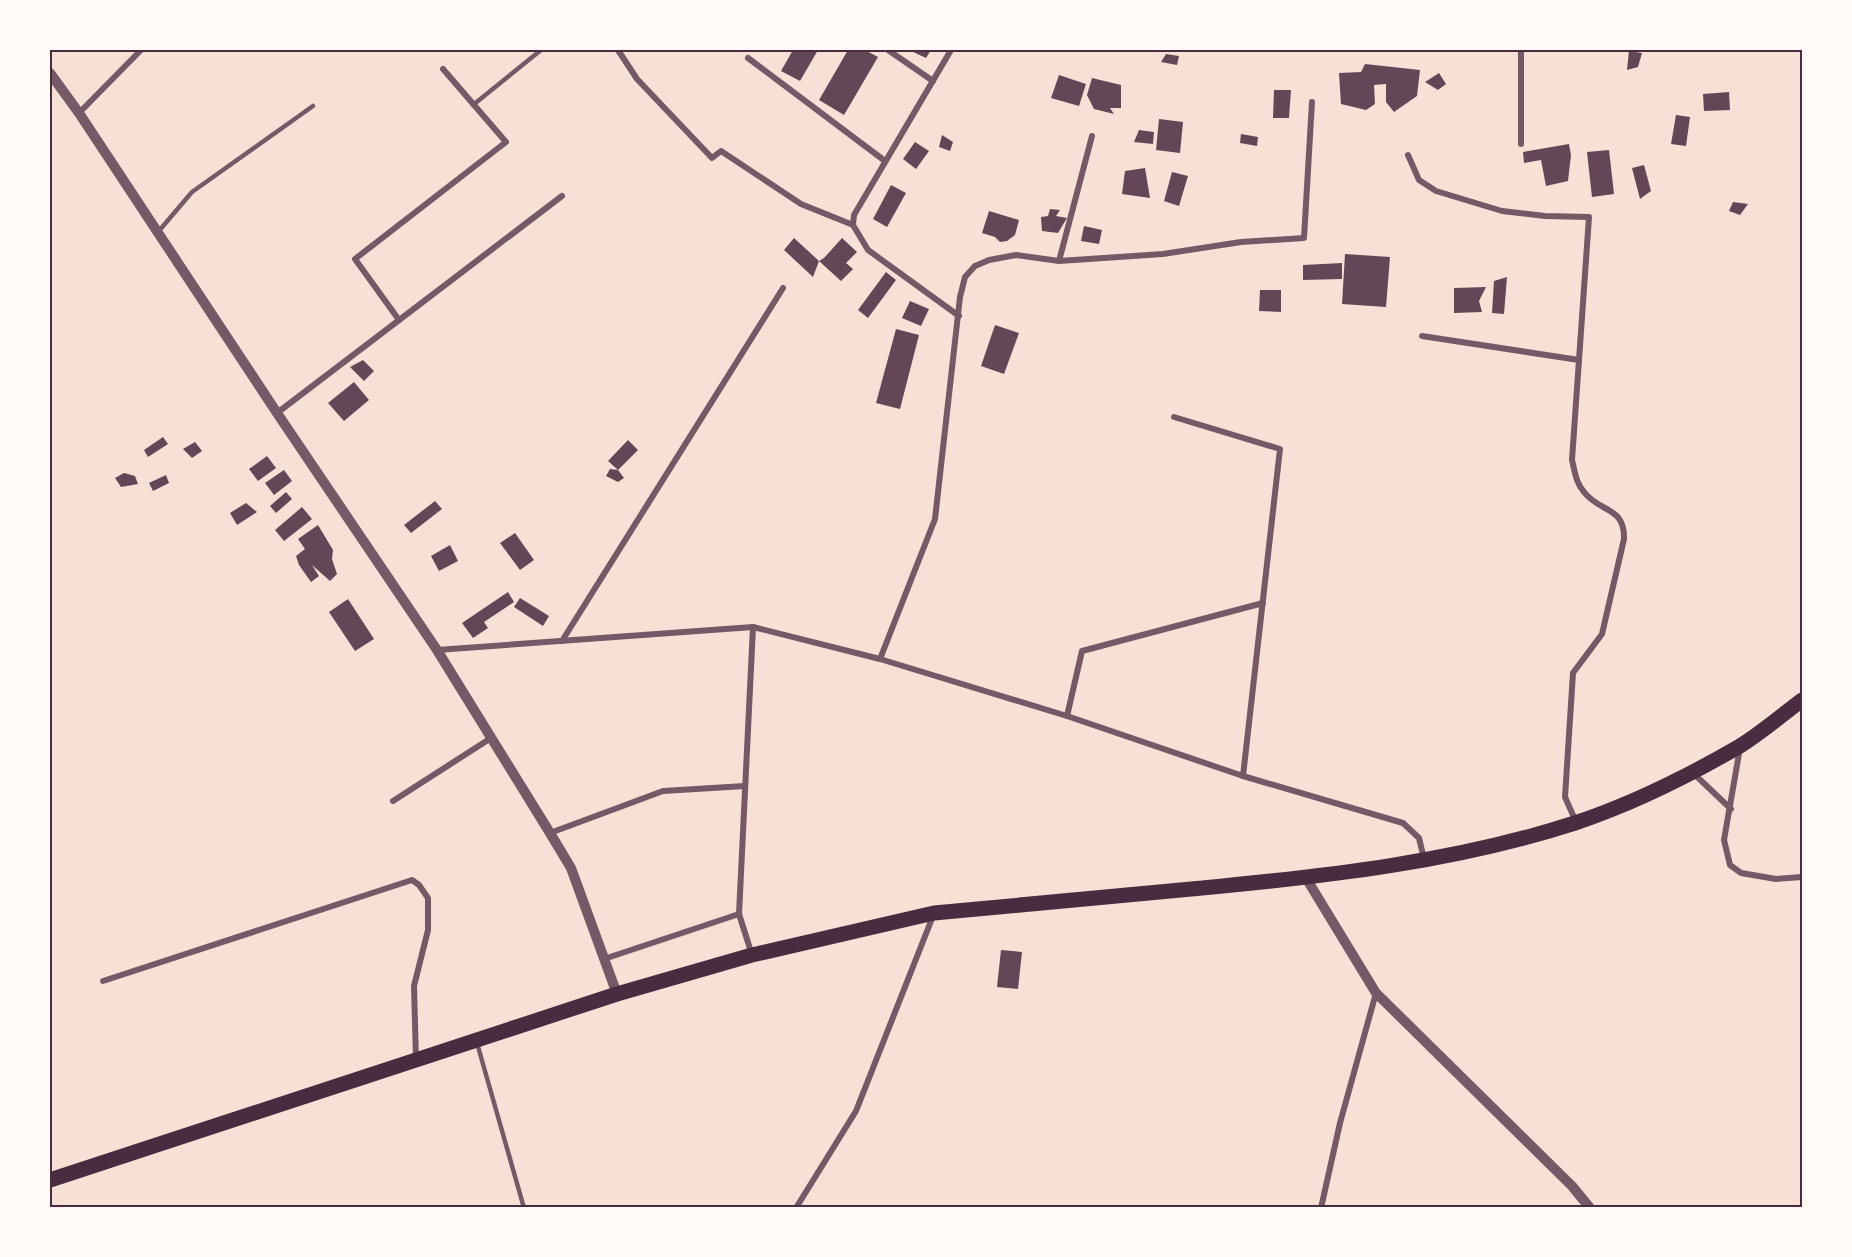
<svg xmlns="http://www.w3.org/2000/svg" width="1852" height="1257" font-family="'Fira Sans',sans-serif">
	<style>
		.building { fill: #644757 }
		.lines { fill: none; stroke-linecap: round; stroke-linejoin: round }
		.service { stroke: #755966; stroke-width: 4.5 }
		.minor { stroke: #755966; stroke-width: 6 }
		.tertiary { stroke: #755966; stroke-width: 10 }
		.primary { stroke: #4a2c40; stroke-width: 15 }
		.neatline { fill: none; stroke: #4a2c40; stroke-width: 2 }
	</style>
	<rect width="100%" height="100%" fill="#f7e1d7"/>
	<g class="building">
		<path d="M 793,50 L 818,50 L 800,81 L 781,71 Z"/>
		<path d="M 848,50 L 865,50 L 878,57 L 844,115 L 819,100 Z"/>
		<path d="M 909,50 L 931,50 L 926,58 Z"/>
		<path d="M 1629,51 L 1642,53 L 1638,67 L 1627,70 Z"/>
		<path d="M 1166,54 L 1179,56 L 1177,65 L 1161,62 Z"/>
		<path d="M 1365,64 L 1420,70 L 1417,96 L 1394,112 L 1386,102 L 1386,84 L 1374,85 L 1375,104 L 1366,110 L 1341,104 L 1339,73 L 1361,72 Z"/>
		<path d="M 1439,73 L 1446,84 L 1438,90 L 1425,82 Z"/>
		<path d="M 1059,75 L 1086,84 L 1079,106 L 1051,98 Z"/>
		<path d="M 1092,78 L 1121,85 L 1121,108 L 1110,108 L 1114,114 L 1094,109 L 1087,95 Z"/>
		<path d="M 1274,90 L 1291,90 L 1289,118 L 1273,118 Z"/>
		<path d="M 1729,92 L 1730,110 L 1704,111 L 1703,94 Z"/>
		<path d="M 1676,115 L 1690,117 L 1686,146 L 1671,144 Z"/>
		<path d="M 1159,119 L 1183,122 L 1180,153 L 1156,150 Z"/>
		<path d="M 1139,130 L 1154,132 L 1153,144 L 1134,142 Z"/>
		<path d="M 1241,134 L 1258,137 L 1257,146 L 1240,143 Z"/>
		<path d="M 942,135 L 953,142 L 950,151 L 939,147 Z"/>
		<path d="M 915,142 L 929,151 L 916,169 L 903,159 Z"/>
		<path d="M 1569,144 L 1571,155 L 1568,181 L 1546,186 L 1541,160 L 1524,163 L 1523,152 Z"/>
		<path d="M 1609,150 L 1614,194 L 1592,197 L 1587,152 Z"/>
		<path d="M 1644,165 L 1651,191 L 1640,199 L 1632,168 Z"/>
		<path d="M 1145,168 L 1150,198 L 1122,194 L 1125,171 Z"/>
		<path d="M 1172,172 L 1188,176 L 1179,206 L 1164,201 Z"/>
		<path d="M 891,185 L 906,193 L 887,227 L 873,219 Z"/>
		<path d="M 1733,202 L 1748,204 L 1740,215 L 1729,211 Z"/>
		<path d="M 1050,209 L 1060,210 L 1056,216 L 1067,218 L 1058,233 L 1042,231 L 1041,217 L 1048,216 Z"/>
		<path d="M 989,211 L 1019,220 L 1015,235 L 1007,241 L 1000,242 L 995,237 L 982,233 Z"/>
		<path d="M 1084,226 L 1102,230 L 1099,244 L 1081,241 Z"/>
		<path d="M 794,238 L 819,261 L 824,258 L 842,238 L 857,252 L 846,263 L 853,269 L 841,281 L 819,261 L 813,277 L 784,250 Z"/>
		<path d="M 1345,254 L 1390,257 L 1386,307 L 1342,304 Z"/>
		<path d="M 1342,263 L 1342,279 L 1303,280 L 1303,265 Z"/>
		<path d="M 886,272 L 896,280 L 868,318 L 858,310 Z"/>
		<path d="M 1507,277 L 1504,314 L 1492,313 L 1494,281 Z"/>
		<path d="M 1486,287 L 1479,301 L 1482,312 L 1454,313 L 1454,288 Z"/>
		<path d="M 1260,290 L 1281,290 L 1281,312 L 1259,311 Z"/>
		<path d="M 910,301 L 929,309 L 921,326 L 902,318 Z"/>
		<path d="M 995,325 L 1019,333 L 1004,374 L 981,366 Z"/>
		<path d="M 896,329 L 919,335 L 900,409 L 876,403 Z"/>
		<path d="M 363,360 L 374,371 L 364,381 L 350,367 Z"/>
		<path d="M 354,382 L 369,400 L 344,421 L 328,403 Z"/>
		<path d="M 163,437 L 168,444 L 148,457 L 144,450 Z"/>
		<path d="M 628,440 L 638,450 L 618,470 L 624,478 L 618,482 L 606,476 L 610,469 L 618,470 L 608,461 Z"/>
		<path d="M 195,442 L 202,451 L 192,458 L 183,449 Z"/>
		<path d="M 267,456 L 276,468 L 258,481 L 249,469 Z"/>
		<path d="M 284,470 L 292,481 L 274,495 L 265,483 Z"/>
		<path d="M 124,473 L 135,476 L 138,484 L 121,487 L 115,478 Z"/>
		<path d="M 166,475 L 169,483 L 153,491 L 149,483 Z"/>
		<path d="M 286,492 L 292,499 L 276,513 L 270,506 Z"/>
		<path d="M 435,501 L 442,509 L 411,533 L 404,525 Z"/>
		<path d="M 246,503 L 257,512 L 237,525 L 230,513 Z"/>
		<path d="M 302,507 L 312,519 L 284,541 L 275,530 Z"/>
		<path d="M 318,525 L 333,550 L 332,559 L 337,574 L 330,581 L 312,565 L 319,576 L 311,582 L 299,565 L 296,556 L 305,549 L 298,539 Z"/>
		<path d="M 515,533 L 534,560 L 520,570 L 500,543 Z"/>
		<path d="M 450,545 L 458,561 L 439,571 L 431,556 Z"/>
		<path d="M 508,592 L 514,602 L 484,622 L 488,628 L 473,638 L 462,623 Z"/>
		<path d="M 520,598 L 549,616 L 543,626 L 514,607 Z"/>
		<path d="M 348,599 L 374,639 L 355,651 L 329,612 Z"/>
		<path d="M 1001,950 L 1022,952 L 1018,989 L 997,987 Z"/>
	</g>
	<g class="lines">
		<g class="service">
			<path d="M 473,105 L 541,50"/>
			<path d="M 158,232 L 192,192 L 313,106"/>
			<path d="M 477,1043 L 524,1208"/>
		</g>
		<g class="minor">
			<path d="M 618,50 L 637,79 L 712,158 L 721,151 L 801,204 L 853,225"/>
			<path d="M 888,50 L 933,81"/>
			<path d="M 951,50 L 854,215 L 853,225 L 868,250 L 959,316"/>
			<path d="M 748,58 L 885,161"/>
			<path d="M 79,113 L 141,50"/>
			<path d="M 1521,144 L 1521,50"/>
			<path d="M 1408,155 L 1419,180 L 1436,191 L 1502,211 L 1545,216 L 1589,217 L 1572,460 C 1575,472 1576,483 1584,492 C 1600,513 1625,506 1624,539 L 1602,634 L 1573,673 L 1565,797 L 1576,822"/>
			<path d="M 1059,261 L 1092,136"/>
			<path d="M 399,320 L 355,259 L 506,142 L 443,69"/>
			<path d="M 1422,336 L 1579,360"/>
			<path d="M 277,413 L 562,196"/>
			<path d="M 1174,417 L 1280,449 L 1243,776"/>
			<path d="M 562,641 L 783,288"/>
			<path d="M 437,650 L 753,627 L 880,659 L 1067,716 L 1243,776 L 1403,823 L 1419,838 L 1424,859"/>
			<path d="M 880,659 L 935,519 L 960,297 L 965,277 L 975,266 L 989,260 L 1016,255 L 1059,261 L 1163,254 L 1241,242 L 1304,238 L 1312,102"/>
			<path d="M 1067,716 L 1082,651 L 1263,603"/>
			<path d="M 1740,748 L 1724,840 L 1730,865 L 1741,873 L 1776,879 L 1802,877"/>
			<path d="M 1692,772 L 1731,809"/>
			<path d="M 393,801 L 491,738"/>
			<path d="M 550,833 L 663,791 L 745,786"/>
			<path d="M 752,955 L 739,914 L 753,627"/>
			<path d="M 604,959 L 739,914"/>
			<path d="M 103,981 L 412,880 L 419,885 L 428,898 L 428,930 L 414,986 L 416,1060"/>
			<path d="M 796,1208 L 856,1111 L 933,916"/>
			<path d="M 1321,1208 L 1340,1123 L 1376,993"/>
		</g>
		<g class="tertiary">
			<path d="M 50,73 L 79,113 L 277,413 L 437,650 L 550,833 L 571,868 L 617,994"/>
			<path d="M 1306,878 L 1376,993 L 1572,1186 L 1590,1208"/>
		</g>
		<path class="primary" d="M 50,1180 L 617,994 L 752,955 L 934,913 C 1024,904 1113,896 1202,888 C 1328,876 1454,862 1575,823 C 1629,805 1690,775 1740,746 C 1761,733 1782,715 1802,700"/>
	</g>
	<rect width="1852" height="1257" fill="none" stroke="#fffaf5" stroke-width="102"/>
	<rect x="51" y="51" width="1750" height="1155" class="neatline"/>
</svg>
